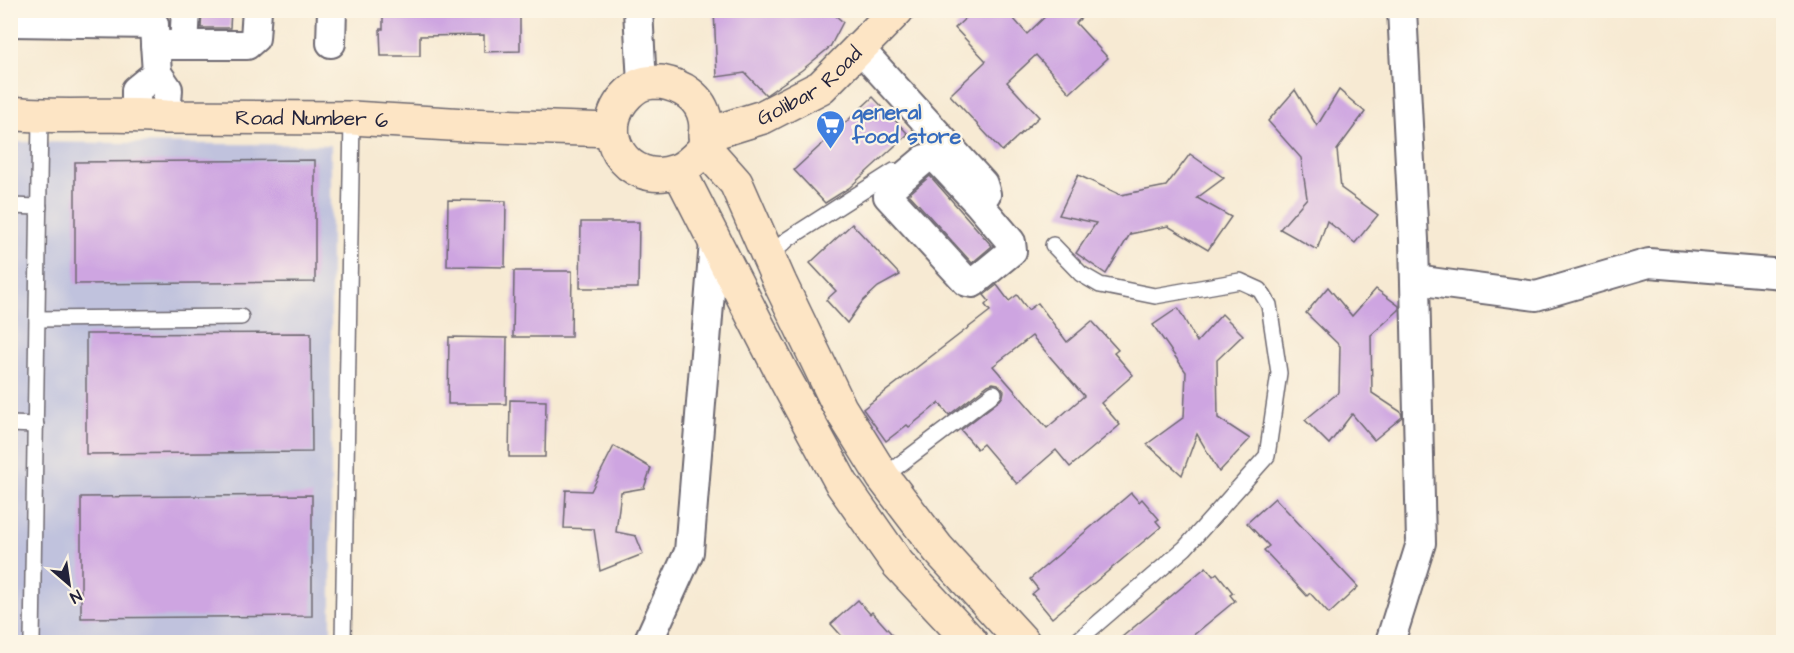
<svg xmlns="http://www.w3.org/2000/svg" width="1794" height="653" font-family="'Architects Daughter',sans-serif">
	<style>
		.industrial { fill: #c0c2dd }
		.building { fill: #cea5e1; fill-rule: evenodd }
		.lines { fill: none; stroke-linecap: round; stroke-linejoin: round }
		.lane-casing { stroke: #6d6870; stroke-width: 18 }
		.street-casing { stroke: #6d6870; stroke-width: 32 }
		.secondary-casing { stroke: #6d6870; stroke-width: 36 }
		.lane { stroke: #fff; stroke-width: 15 }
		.street { stroke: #fff; stroke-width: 28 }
		.secondary { stroke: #fde5c5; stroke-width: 33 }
		.labels { text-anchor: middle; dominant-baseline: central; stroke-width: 4.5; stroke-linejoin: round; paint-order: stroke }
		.street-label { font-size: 21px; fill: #22223b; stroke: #fcf5e5 }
		.shop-label { font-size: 21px; font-weight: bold; fill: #366cbe; stroke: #fcf5e5; text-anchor: start }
	</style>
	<rect width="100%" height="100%" fill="#fcf5e5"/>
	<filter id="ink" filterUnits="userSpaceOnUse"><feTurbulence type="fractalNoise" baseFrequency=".0167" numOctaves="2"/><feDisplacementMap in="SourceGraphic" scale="12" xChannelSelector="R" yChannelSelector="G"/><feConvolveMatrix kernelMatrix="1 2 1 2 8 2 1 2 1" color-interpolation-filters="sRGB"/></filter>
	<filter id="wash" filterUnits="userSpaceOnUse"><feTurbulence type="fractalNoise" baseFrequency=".008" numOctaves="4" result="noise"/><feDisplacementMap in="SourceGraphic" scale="24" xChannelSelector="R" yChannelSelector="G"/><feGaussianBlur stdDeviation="1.35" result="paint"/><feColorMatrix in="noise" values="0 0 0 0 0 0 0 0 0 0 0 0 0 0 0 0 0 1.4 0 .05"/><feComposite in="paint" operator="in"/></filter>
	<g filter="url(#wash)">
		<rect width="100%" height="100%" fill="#f7ead3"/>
		<path class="industrial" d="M 10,142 L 331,145 L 331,642 L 11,642 Z"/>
		<g id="blocks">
			<g class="building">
				<path d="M 202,10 L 231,10 L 230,28 L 201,28 Z"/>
				<path d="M 714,10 L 829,10 L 843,22 L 830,47 L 802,70 L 766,95 L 745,73 L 717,77 Z"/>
				<path d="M 974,10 L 1006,10 L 1027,34 L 1052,10 L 1089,10 L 1076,23 L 1108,58 L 1070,93 L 1036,55 L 1007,82 L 1039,117 L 1002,151 L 950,95 L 986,61 L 955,28 Z"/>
				<path d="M 383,11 L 520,11 L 520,51 L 484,52 L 484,35 L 420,36 L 420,56 L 381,56 L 380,29 L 383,29 Z"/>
				<path d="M 1295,90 L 1317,126 L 1339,90 L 1365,112 L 1337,150 L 1341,188 L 1378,215 L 1355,243 L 1327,221 L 1317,250 L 1280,229 L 1307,198 L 1301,158 L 1268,121 Z"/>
				<path d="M 873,97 L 908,134 L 849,188 L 825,203 L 794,170 Z"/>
				<path d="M 1190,154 L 1224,178 L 1197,198 L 1231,217 L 1208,250 L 1168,226 L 1130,234 L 1106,274 L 1076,253 L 1096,223 L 1059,215 L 1078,175 L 1121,195 L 1166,186 Z"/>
				<path d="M 315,160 L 315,282 L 75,284 L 75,162 Z"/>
				<path d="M 930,176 L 992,246 L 972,263 L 909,194 Z"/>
				<path d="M 448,200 L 506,201 L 505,267 L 447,266 Z"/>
				<path d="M 581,222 L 639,222 L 638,288 L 580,288 Z"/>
				<path d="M 852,224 L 900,275 L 878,287 L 862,302 L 847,323 L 826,300 L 836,291 L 810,263 Z"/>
				<path d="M 514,271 L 572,271 L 571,337 L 513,337 Z"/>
				<path d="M 997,285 L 1009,301 L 1017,295 L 1028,310 L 1038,303 L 1067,342 L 1092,321 L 1118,350 L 1114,353 L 1133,375 L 1101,403 L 1120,425 L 1070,467 L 1056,450 L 1017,484 L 983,444 L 977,449 L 961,430 L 1000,400 L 1003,396 L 1004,391 L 998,384 L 993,383 L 988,385 L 949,415 L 939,403 L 909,427 L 907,425 L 886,441 L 863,409 L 990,311 L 985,305 L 989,301 L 984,295 ZM 1032,336 L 1084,396 L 1047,428 L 993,366 Z"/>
				<path d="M 1328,287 L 1352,316 L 1376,289 L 1399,306 L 1399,310 L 1371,335 L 1372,393 L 1401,412 L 1402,417 L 1374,440 L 1352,414 L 1329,444 L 1305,420 L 1339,392 L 1340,346 L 1306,313 Z"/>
				<path d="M 1178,308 L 1197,342 L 1222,314 L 1243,335 L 1217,360 L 1218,418 L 1250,439 L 1219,472 L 1197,434 L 1182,475 L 1147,444 L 1184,417 L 1186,372 L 1153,325 Z"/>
				<path d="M 311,333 L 312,452 L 86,454 L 86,334 Z"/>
				<path d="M 449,337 L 507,338 L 506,404 L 448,404 Z"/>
				<path d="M 510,400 L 546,401 L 545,457 L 509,457 Z"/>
				<path d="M 614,446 L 651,468 L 644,488 L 621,492 L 616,532 L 636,536 L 643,554 L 600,571 L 594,529 L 564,528 L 566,490 L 591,491 Z"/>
				<path d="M 1131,493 L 1139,502 L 1142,499 L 1159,519 L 1156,521 L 1161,527 L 1052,618 L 1032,594 L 1038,589 L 1030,579 Z"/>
				<path d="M 312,495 L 312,616 L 81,618 L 81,497 Z"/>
				<path d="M 1275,498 L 1358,587 L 1329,614 L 1310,593 L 1307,596 L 1264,550 L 1269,546 L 1247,523 Z"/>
				<path d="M 1206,567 L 1213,576 L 1217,573 L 1233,593 L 1230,595 L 1235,601 L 1185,642 L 1116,642 Z"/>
				<path d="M 858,600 L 870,614 L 872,612 L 899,642 L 847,642 L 831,624 Z"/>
			</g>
		</g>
	</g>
	<g filter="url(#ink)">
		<use href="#blocks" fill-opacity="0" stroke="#6d6870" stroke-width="1.5"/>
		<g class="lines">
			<defs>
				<g id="lane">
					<path d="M 10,206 L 39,207"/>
					<path d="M 1053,245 L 1081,274 L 1100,285 L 1155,296 L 1240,281 L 1260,290 L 1269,305 L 1279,373 L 1267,456 L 1185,548 L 1076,642"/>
					<path d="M 769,257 L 788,239 L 894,171"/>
					<path d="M 37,319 L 241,317"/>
					<path d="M 10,424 L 36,425"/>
					<path d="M 883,477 L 994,393"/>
					<path d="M 32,642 L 40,117"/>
					<path d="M 343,642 L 352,118"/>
				</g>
				<g id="street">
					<path d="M 638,10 L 642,84"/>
					<path d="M 10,22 L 154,24"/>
					<path d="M 154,28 L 157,73 L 168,89 L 166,117"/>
					<path d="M 331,43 L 332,10"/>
					<path d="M 155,45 L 247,45 L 255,38 L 257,10"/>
					<path d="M 184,45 L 186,10"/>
					<path d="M 860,49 L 983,184 L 986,194 L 978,203 L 1011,242 L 1012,251 L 973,283 L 967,282 L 888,196 L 889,189 L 925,159 L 935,157 L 978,203"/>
					<path d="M 136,114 L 136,90 L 157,73"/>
					<path d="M 1415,280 L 1536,296 L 1649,263 L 1784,274"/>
					<path d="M 648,642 L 689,552 L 714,242"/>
					<path d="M 1390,642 L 1421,543 L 1414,240 L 1402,10"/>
				</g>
				<g id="secondary">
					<path d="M 661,82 C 682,86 701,97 705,119 C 707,128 705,139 705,148 C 697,156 688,167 676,171 C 627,189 590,131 628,94 C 632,90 637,86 643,84 C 649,82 656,82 661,82 Z"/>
					<path id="s1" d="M 10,113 C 62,119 114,112 166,117 L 352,118 L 466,125 L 612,130"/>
					<path id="s2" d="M 705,135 L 763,117 L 821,87 L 897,10"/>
					<path d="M 705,148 L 736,183 L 780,283 L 840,408 L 883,477 L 938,549 L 1023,642"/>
					<path d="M 679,171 L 782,373 L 842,484 L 898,564 L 971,642"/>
				</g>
			</defs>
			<use href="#lane" class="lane-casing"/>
			<use href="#street" class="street-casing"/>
			<use href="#secondary" class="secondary-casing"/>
			<use href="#lane" class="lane"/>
			<use href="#street" class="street"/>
			<use href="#secondary" class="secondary"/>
		</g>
	</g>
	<defs>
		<symbol id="supermarket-pin" viewBox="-11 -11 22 30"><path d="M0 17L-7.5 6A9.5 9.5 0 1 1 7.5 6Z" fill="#3f7fe0" stroke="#fcf5e5"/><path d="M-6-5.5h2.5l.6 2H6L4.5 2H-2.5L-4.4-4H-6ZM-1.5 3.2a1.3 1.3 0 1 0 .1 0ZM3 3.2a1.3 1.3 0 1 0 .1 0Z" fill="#fff"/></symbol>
	</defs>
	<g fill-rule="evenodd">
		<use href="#supermarket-pin" x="814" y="108" width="33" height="45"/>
	</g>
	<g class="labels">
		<g class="street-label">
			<text stroke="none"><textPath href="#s2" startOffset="117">Golibar Road</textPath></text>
			<text stroke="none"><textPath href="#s1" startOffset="302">Road Number 6</textPath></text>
		</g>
		<g class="shop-label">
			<text x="852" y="112">general<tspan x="852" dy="24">food store</tspan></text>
		</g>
	</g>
	<rect width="1794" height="653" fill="none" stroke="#fcf5e5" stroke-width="36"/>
	<g transform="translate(69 584) rotate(151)" stroke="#fcf5e5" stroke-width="4.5" paint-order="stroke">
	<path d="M0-4.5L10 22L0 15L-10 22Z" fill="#22223b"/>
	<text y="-9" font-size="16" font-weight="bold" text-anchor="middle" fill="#22223b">N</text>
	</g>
</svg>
